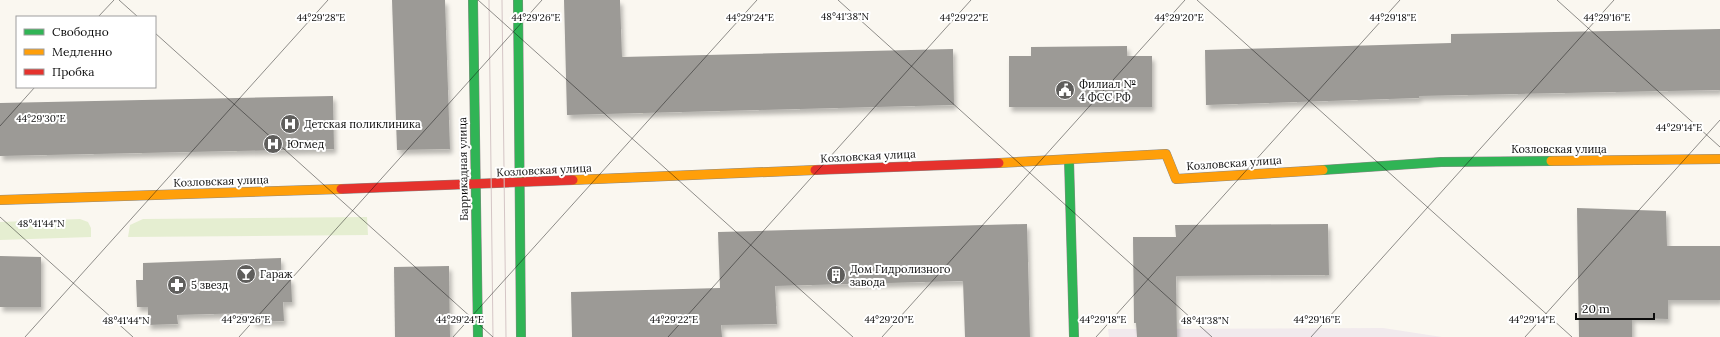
<svg xmlns="http://www.w3.org/2000/svg" width="1720" height="337" font-family="Lora,serif">
	<style>
		.industrial { fill: #f1eaed }
		.green { fill: #e5eed1 }
		.building { fill: #9c9a96; filter: url(#shadow) }
		.lines { fill: none; stroke-linecap: round; stroke-linejoin: round }
		.fast-casing { stroke: #8a8885; stroke-width: 10 }
		.slow-casing { stroke: #8a8885; stroke-width: 10 }
		.jam-casing { stroke: #8a8885; stroke-width: 10 }
		.fast { stroke: #30b455; stroke-width: 9 }
		.slow { stroke: #ff9f0a; stroke-width: 9 }
		.jam { stroke: #e5322d; stroke-width: 9 }
		.tram { stroke: #d5c6c6; stroke-width: 1 }
		.ticks { fill: none; stroke: #0c0c0c; stroke-width: 1; stroke-opacity: 0.45 }
		.labels { text-anchor: middle; dominant-baseline: central; stroke-width: 4; stroke-linejoin: round; paint-order: stroke }
		.poi-label { font-size: 11px; fill: #0c0c0c; stroke: #fff; text-anchor: start }
		.street-label { font-size: 11px; fill: #0c0c0c; stroke: #fff }
		.ticks-label { font-size: 10px; text-anchor: middle; fill: #0c0c0c; stroke: #fff; stroke-width: 4; stroke-linejoin: round; paint-order: stroke }
	</style>
	<defs>
		<filter id="shadow"><feDropShadow dx="2.5" dy="4.5" stdDeviation="2" flood-color="#0004"/></filter>
	</defs>
	<rect width="100%" height="100%" fill="#faf7f0"/>
	<path class="industrial" d="M 1383,328 L 1442,337 L 1109,337 L 1108,329 Z"/>
	<g class="green">
		<path d="M 367,217 L 368,235 L 128,237 L 130,225 L 143,219 Z"/>
		<path d="M 80,219 L 88,222 L 91,228 L 91,237 L 0,240 L 0,222 Z"/>
	</g>
	<g class="building">
		<path d="M 392,0 L 445,0 L 450,149 L 397,150 Z"/>
		<path d="M 564,0 L 620,0 L 622,57 L 953,49 L 954,105 L 567,115 Z"/>
		<path d="M 1720,29 L 1720,90 L 1419,96 L 1419,98 L 1206,105 L 1205,50 L 1451,43 L 1451,34 Z"/>
		<path d="M 1127,46 L 1127,56 L 1152,56 L 1152,107 L 1009,107 L 1009,56 L 1031,56 L 1031,47 Z"/>
		<path d="M 333,96 L 334,149 L 0,156 L 0,103 Z"/>
		<path d="M 1577,208 L 1666,211 L 1667,246 L 1720,246 L 1720,300 L 1668,300 L 1668,319 L 1632,318 L 1632,337 L 1579,337 Z"/>
		<path d="M 1027,224 L 1030,337 L 965,337 L 963,281 L 775,286 L 777,324 L 721,325 L 722,337 L 572,337 L 571,292 L 720,288 L 718,232 Z"/>
		<path d="M 1328,224 L 1329,275 L 1176,276 L 1177,337 L 1137,337 L 1136,323 L 1134,323 L 1133,237 L 1176,237 L 1175,225 Z"/>
		<path d="M 0,256 L 41,257 L 41,307 L 0,307 Z"/>
		<path d="M 281,258 L 281,278 L 291,278 L 292,302 L 283,302 L 284,321 L 253,322 L 252,313 L 177,315 L 178,324 L 148,325 L 148,307 L 137,307 L 136,280 L 143,280 L 143,263 Z"/>
		<path d="M 449,266 L 450,337 L 395,337 L 394,267 Z"/>
	</g>
	<g class="lines">
		<defs>
			<g id="fast">
				<path d="M 473,0 L 478,337"/>
				<path d="M 518,0 L 521,337"/>
				<path d="M 1069,160 L 1074,337"/>
				<path d="M 1323,170 L 1441,162 L 1551,161"/>
			</g>
			<g id="slow">
				<path d="M 1551,161 L 1720,159"/>
				<path d="M 999,163 L 1166,154 L 1176,179 L 1323,170"/>
				<path d="M 573,180 L 815,170"/>
				<path d="M 0,200 L 341,189"/>
			</g>
			<g id="jam">
				<path d="M 815,170 L 999,163"/>
				<path d="M 341,189 L 573,180"/>
			</g>
		</defs>
		<use href="#fast" class="fast-casing"/>
		<use href="#slow" class="slow-casing"/>
		<use href="#jam" class="jam-casing"/>
		<use href="#fast" class="fast"/>
		<use href="#slow" class="slow"/>
		<use href="#jam" class="jam"/>
		<g class="tram">
			<path d="M 489,0 L 493,337"/>
			<path d="M 502,0 L 506,337"/>
		</g>
	</g>
	<path class="ticks" d="M 119,0 L 138,17M 478,0 L 853,337M 838,0 L 1212,337M 1197,0 L 1572,337M 1557,0 L 1720,147M 98,17 L 114,0M 155,33 L 493,337M 0,126 L 35,87M 0,217 L 133,337M 25,337 L 328,0M 239,337 L 542,0M 453,337 L 757,0M 668,337 L 971,0M 882,337 L 1185,0M 1096,337 L 1400,0M 1311,337 L 1614,0M 1525,337 L 1720,120"/>
	<defs>
		<symbol id="civic-disc" viewBox="-11 -11 22 22"><circle r="9.5" fill="#5f5e5c" stroke="#fff"/><path d="M-.6-6.5H3V-4.5H.6V-3L4-1V1h2V6H-6V1h2V-1L-.6-3ZM-1.2 2.5V6h2.4V2.5Z" fill="#fff"/></symbol>
		<symbol id="hospital-disc" viewBox="-11 -11 22 22"><circle r="9.5" fill="#5f5e5c" stroke="#fff"/><path d="M-5-5h3v3.5h4V-5h3V5h-3V1.5h-4V5h-3Z" fill="#fff"/></symbol>
		<symbol id="bar-disc" viewBox="-11 -11 22 22"><circle r="9.5" fill="#5f5e5c" stroke="#fff"/><path d="M-6-5H6L.8 .8V4.5H3.5V6h-7V4.5H-.8V.8Z" fill="#fff"/></symbol>
		<symbol id="building-disc" viewBox="-11 -11 22 22"><circle r="9.5" fill="#5f5e5c" stroke="#fff"/><path d="M-4-6H4V6H1V3H-1V6H-4ZM-2.5-4.3h1.7v1.8h-1.7ZM.8-4.3h1.7v1.8H.8ZM-2.5-1h1.7V.8h-1.7ZM.8-1h1.7V.8H.8Z" fill="#fff"/></symbol>
		<symbol id="pharmacy-disc" viewBox="-11 -11 22 22"><circle r="9.5" fill="#5f5e5c" stroke="#fff"/><path d="M-2-6h4v4h4v4h-4v4h-4v-4h-4v-4h4Z" fill="#fff"/></symbol>
	</defs>
	<g fill-rule="evenodd">
		<use href="#civic-disc" x="1054" y="79" width="22" height="22"/>
		<use href="#hospital-disc" x="279" y="113" width="22" height="22"/>
		<use href="#hospital-disc" x="262" y="133" width="22" height="22"/>
		<use href="#bar-disc" x="235" y="263" width="22" height="22"/>
		<use href="#building-disc" x="825" y="264" width="22" height="22"/>
		<use href="#pharmacy-disc" x="166" y="274" width="22" height="22"/>
	</g>
	<g class="labels">
		<g class="poi-label">
			<text x="1079" y="84">Филиал №<tspan x="1079" dy="13">4 ФСС РФ</tspan></text>
			<text x="304" y="124">Детская поликлиника</text>
			<text x="287" y="144">Югмед</text>
			<text x="850" y="269">Дом Гидролизного<tspan x="850" dy="13">завода</tspan></text>
			<text x="260" y="274">Гараж</text>
			<text x="191" y="285">5 звезд</text>
		</g>
		<g class="street-label">
			<text x="1559" y="149">Козловская улица</text>
			<text transform="translate(868 156) rotate(-3)">Козловская улица</text>
			<text transform="translate(1234 163) rotate(-4)">Козловская улица</text>
			<text transform="translate(463 169) rotate(-91)">Баррикадная улица</text>
			<text transform="translate(544 170) rotate(-3)">Козловская улица</text>
			<text transform="translate(221 181) rotate(-2)">Козловская улица</text>
		</g>
	</g>
	<g class="ticks-label">
		<text x="845" y="20">48°41'38"N</text>
		<text x="321" y="21">44°29'28"E</text>
		<text x="536" y="21">44°29'26"E</text>
		<text x="750" y="21">44°29'24"E</text>
		<text x="964" y="21">44°29'22"E</text>
		<text x="1179" y="21">44°29'20"E</text>
		<text x="1393" y="21">44°29'18"E</text>
		<text x="1607" y="21">44°29'16"E</text>
		<text x="41" y="122">44°29'30"E</text>
		<text x="1679" y="131">44°29'14"E</text>
		<text x="41" y="227">48°41'44"N</text>
		<text x="246" y="323">44°29'26"E</text>
		<text x="460" y="323">44°29'24"E</text>
		<text x="674" y="323">44°29'22"E</text>
		<text x="889" y="323">44°29'20"E</text>
		<text x="1103" y="323">44°29'18"E</text>
		<text x="1317" y="323">44°29'16"E</text>
		<text x="1532" y="323">44°29'14"E</text>
		<text x="126" y="324">48°41'44"N</text>
		<text x="1205" y="324">48°41'38"N</text>
	</g>
	<rect x="16" y="16" width="140" height="72" fill="#ffffff" stroke="#9e9e9e"/>
	<rect x="24" y="29" width="20" height="6" fill="#30b455" stroke="#9e9e9e"/>
	<text x="52" y="36" font-size="12" fill="#0c0c0c">Свободно</text>
	<rect x="24" y="49" width="20" height="6" fill="#ff9f0a" stroke="#9e9e9e"/>
	<text x="52" y="56" font-size="12" fill="#0c0c0c">Медленно</text>
	<rect x="24" y="69" width="20" height="6" fill="#e5322d" stroke="#9e9e9e"/>
	<text x="52" y="76" font-size="12" fill="#0c0c0c">Пробка</text>
	<path d="M1576 313v6h78v-6" fill="none" stroke="#0c0c0c" stroke-width="2"/>
	<text x="1582" y="313" font-size="12" fill="#0c0c0c" stroke="#ffffff" stroke-width="3" paint-order="stroke">20 m</text>
</svg>
